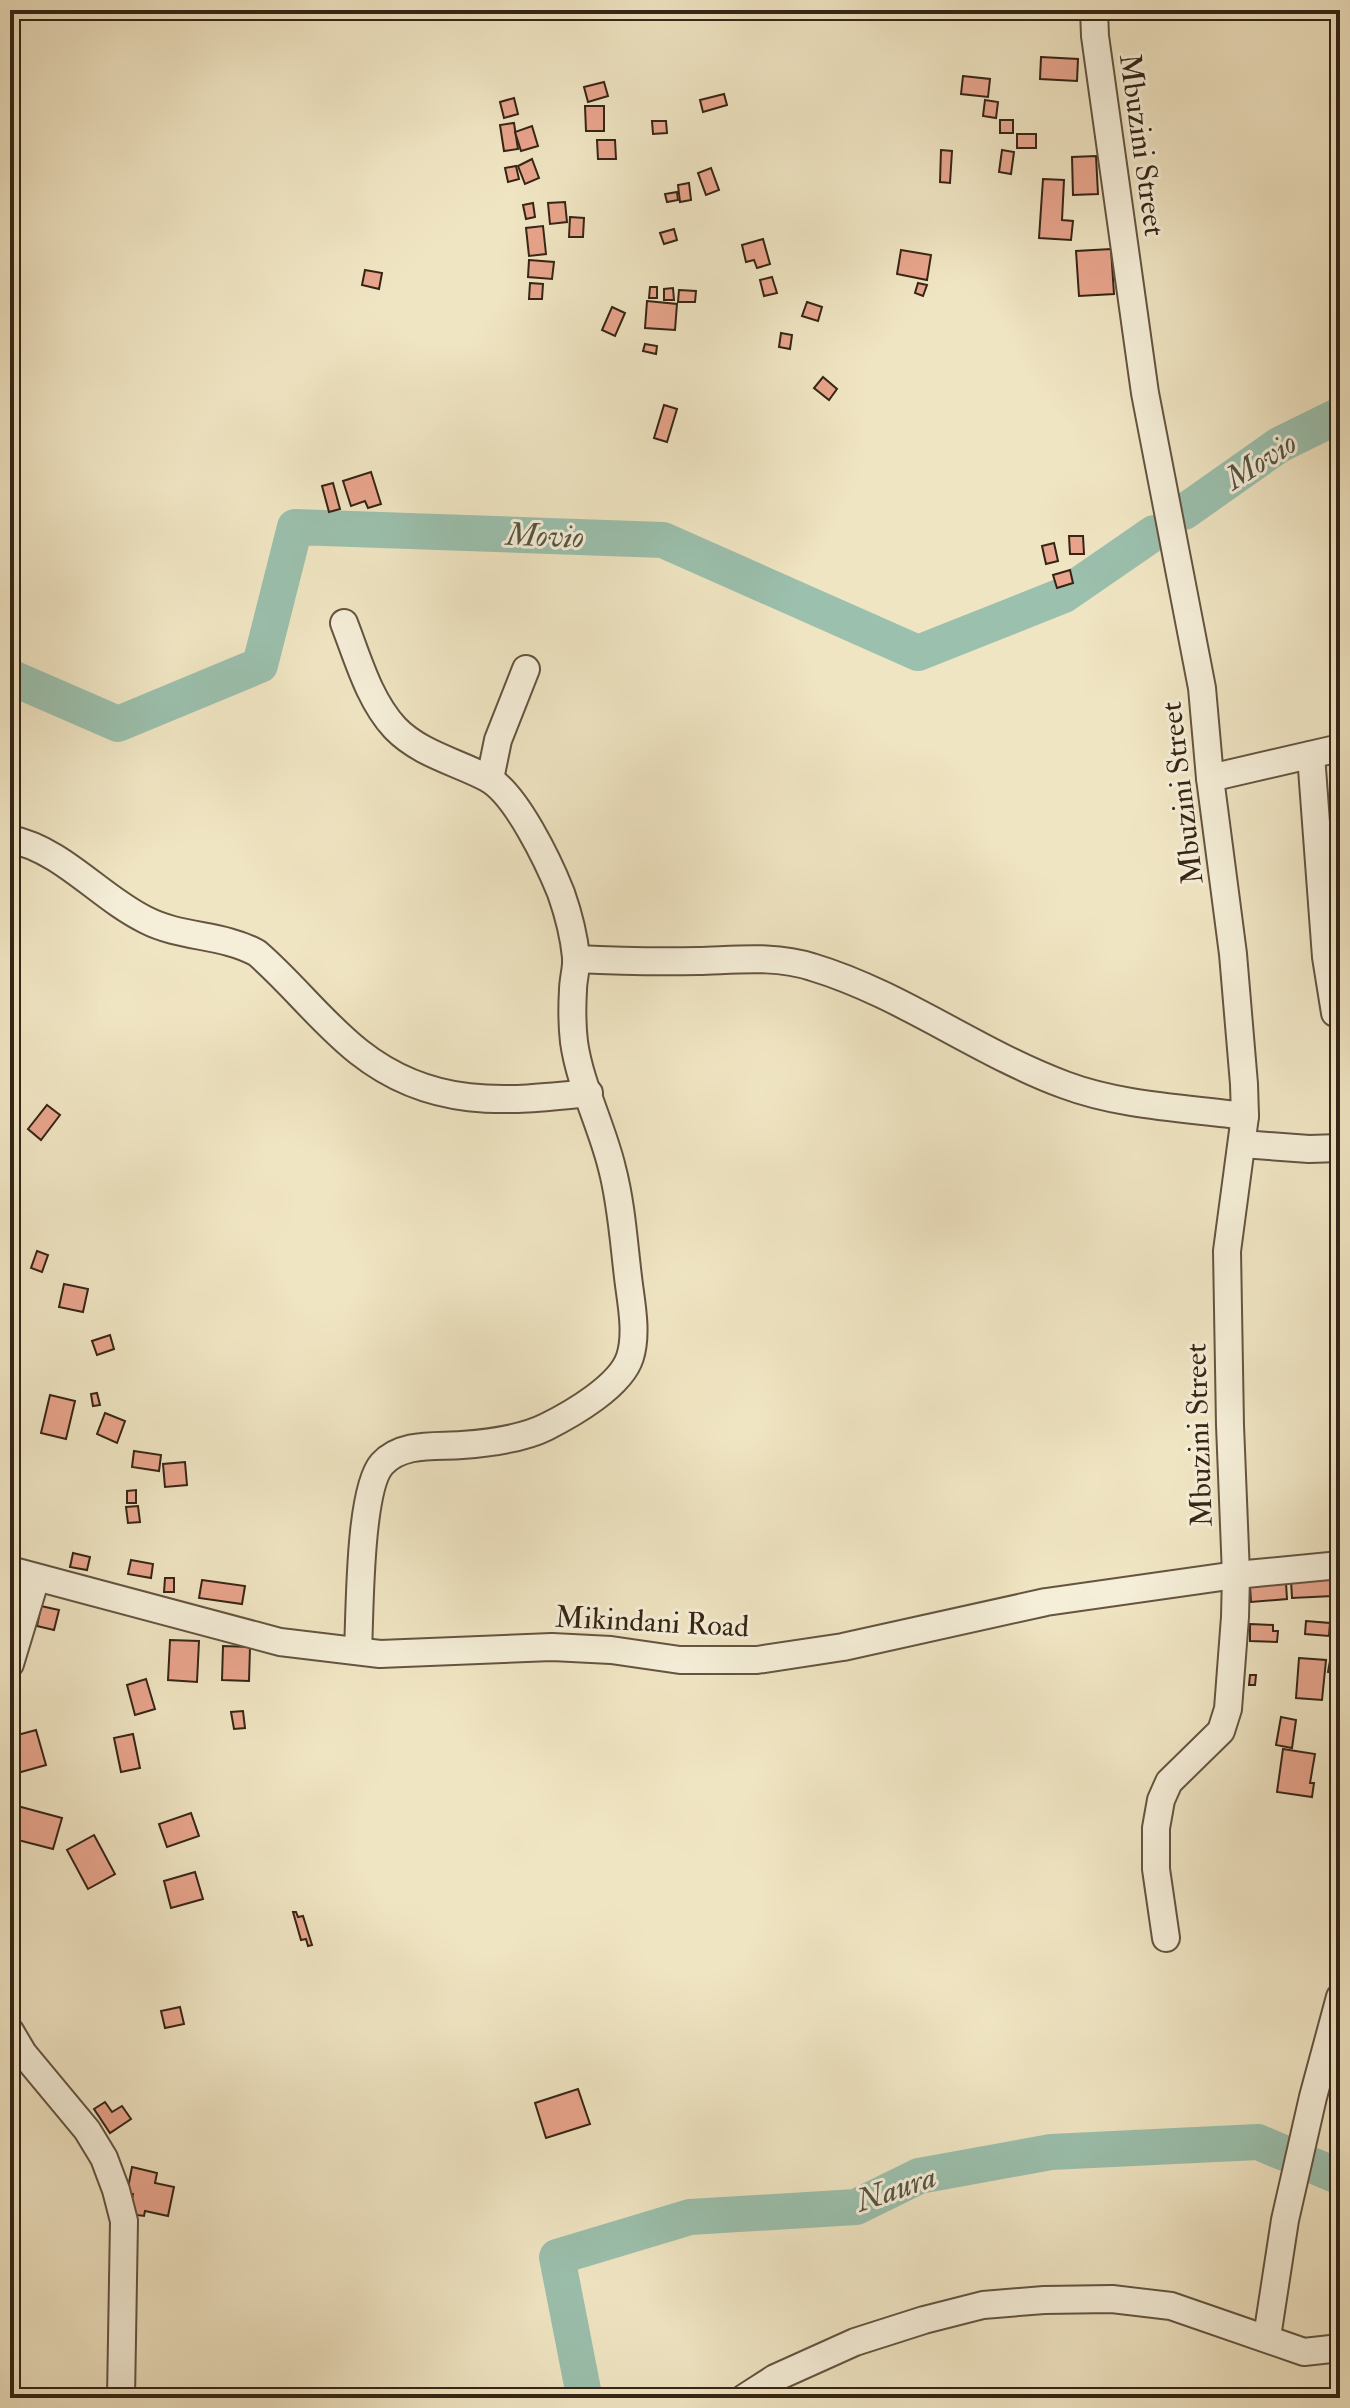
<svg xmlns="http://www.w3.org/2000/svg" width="1350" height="2408" font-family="'IM FELL Double Pica',serif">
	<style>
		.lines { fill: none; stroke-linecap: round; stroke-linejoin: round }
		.river { stroke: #9bc0ad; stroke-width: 36 }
		.building { fill: #e9a58d; stroke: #352415; stroke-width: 2 }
		.minor-casing { stroke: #645440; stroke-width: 30 }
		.minor { stroke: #f5eed8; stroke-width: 26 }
		.labels { text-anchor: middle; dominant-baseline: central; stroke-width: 6; stroke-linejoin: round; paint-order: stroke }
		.street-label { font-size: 30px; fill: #352415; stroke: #f5eed8 }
		.water-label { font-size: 32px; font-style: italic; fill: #545343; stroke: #f5eed8 }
	</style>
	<rect width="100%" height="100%" fill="#f0e5c3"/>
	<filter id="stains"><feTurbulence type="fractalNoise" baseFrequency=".0025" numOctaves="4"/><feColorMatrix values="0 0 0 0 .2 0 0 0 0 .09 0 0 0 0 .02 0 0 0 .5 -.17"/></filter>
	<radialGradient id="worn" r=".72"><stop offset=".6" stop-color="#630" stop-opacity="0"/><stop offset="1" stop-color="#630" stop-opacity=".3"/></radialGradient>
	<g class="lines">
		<g class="river">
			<path d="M 1184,512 L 1279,445 L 1340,415"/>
			<path d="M 10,677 L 118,724 L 260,665 L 295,527 L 663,540 L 918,653 L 1064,595 L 1154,533"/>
			<path d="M 1314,2166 L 1340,2177"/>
			<path d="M 579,2398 L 583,2390 L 557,2257 L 690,2217 L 856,2207 L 919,2176 L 1051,2152 L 1258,2142 L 1284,2153"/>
		</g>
	</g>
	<g class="building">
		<path d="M 1041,57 L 1078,59 L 1077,81 L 1040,79 Z"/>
		<path d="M 963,76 L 990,79 L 988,97 L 961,94 Z"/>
		<path d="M 604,82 L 608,96 L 588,102 L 584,87 Z"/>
		<path d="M 724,94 L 727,105 L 703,112 L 700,100 Z"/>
		<path d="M 514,98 L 518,114 L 504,118 L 500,102 Z"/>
		<path d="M 985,100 L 998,102 L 996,118 L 983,116 Z"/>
		<path d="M 585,106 L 604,106 L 604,131 L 586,131 Z"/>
		<rect x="1000" y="120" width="13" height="13"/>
		<path d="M 652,121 L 666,121 L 667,133 L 653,134 Z"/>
		<path d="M 514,123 L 518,149 L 504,151 L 500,125 Z"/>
		<path d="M 532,126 L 538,146 L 521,151 L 515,132 Z"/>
		<rect x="1017" y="134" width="19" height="14"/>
		<path d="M 597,140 L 615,140 L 616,159 L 598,159 Z"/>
		<path d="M 941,150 L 952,151 L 950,183 L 940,182 Z"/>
		<path d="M 1002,150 L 1014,152 L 1011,174 L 999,172 Z"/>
		<path d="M 1096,156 L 1098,194 L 1073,195 L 1072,157 Z"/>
		<path d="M 532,159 L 539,178 L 525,184 L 518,166 Z"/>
		<path d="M 516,166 L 519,179 L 508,182 L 505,168 Z"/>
		<path d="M 711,168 L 719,190 L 706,195 L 698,173 Z"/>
		<path d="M 1043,179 L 1064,180 L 1062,220 L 1073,221 L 1071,240 L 1039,238 Z"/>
		<path d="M 689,183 L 691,200 L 680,202 L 678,185 Z"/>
		<path d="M 677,192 L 678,200 L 667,202 L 665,194 Z"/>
		<path d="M 565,202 L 567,222 L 550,224 L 548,203 Z"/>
		<path d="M 533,203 L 535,217 L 526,219 L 523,205 Z"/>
		<path d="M 570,217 L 584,218 L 583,237 L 569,237 Z"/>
		<path d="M 543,226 L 546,254 L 529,256 L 526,228 Z"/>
		<path d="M 674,229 L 677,240 L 664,244 L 660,233 Z"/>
		<path d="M 763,239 L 770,264 L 757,268 L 754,260 L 746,262 L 742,245 Z"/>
		<path d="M 1111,249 L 1114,294 L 1079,296 L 1076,251 Z"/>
		<path d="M 901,250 L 931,255 L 927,280 L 897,274 Z"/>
		<path d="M 529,260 L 554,262 L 552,279 L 528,277 Z"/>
		<path d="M 365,270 L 382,273 L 379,289 L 362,285 Z"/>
		<path d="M 772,277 L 777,293 L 764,296 L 760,280 Z"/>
		<path d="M 530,283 L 543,284 L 542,299 L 529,299 Z"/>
		<path d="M 918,283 L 927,285 L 923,296 L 915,293 Z"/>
		<path d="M 650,287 L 657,287 L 657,298 L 649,298 Z"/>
		<path d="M 673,288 L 674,300 L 664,300 L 664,289 Z"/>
		<path d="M 679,290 L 696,291 L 695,302 L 678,302 Z"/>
		<path d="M 647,301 L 677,304 L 675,330 L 645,328 Z"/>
		<path d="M 807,302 L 822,307 L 818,321 L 802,316 Z"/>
		<path d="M 612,307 L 625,313 L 615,336 L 602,330 Z"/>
		<path d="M 781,333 L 792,335 L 790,349 L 779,347 Z"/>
		<path d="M 645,344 L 657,346 L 656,354 L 643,351 Z"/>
		<path d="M 823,377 L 837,389 L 829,400 L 814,388 Z"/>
		<path d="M 664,405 L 677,409 L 667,442 L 654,438 Z"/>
		<path d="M 371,472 L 381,504 L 368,508 L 365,501 L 351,506 L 343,481 Z"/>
		<path d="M 333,483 L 340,509 L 329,512 L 322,486 Z"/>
		<path d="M 1069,536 L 1083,536 L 1084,554 L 1070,554 Z"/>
		<path d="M 1054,543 L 1058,561 L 1046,564 L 1042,546 Z"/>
		<path d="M 1070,570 L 1073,583 L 1057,588 L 1053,575 Z"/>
		<path d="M 47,1105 L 60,1115 L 41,1140 L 28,1129 Z"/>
		<path d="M 37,1251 L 48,1255 L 42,1272 L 31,1268 Z"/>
		<path d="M 64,1284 L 88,1289 L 83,1312 L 59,1307 Z"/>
		<path d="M 110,1335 L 114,1349 L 97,1355 L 92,1341 Z"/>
		<path d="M 97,1393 L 100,1405 L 93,1406 L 91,1394 Z"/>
		<path d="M 50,1395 L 75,1401 L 66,1439 L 41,1433 Z"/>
		<path d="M 105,1413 L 125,1421 L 117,1443 L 97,1434 Z"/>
		<path d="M 134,1451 L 161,1455 L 159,1471 L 132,1467 Z"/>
		<path d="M 185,1462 L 187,1485 L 165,1487 L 163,1464 Z"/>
		<path d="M 136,1490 L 136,1503 L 127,1503 L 127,1491 Z"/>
		<path d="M 138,1506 L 140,1522 L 128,1523 L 126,1507 Z"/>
		<path d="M 73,1553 L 90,1557 L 87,1570 L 70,1567 Z"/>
		<path d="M 131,1560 L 153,1564 L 151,1578 L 128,1574 Z"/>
		<path d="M 165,1578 L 174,1578 L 174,1592 L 164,1592 Z"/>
		<path d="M 1332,1578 L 1333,1596 L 1292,1598 L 1291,1580 Z"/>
		<rect x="1337" y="1578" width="3" height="24"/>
		<path d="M 202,1580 L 245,1586 L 242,1604 L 199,1598 Z"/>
		<path d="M 1286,1583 L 1287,1599 L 1251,1602 L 1250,1586 Z"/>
		<path d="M 41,1606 L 59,1610 L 54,1630 L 37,1626 Z"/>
		<path d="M 1306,1621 L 1330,1623 L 1329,1636 L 1305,1634 Z"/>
		<path d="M 1250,1624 L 1273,1625 L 1273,1631 L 1278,1631 L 1277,1642 L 1250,1641 Z"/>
		<path d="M 170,1640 L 199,1641 L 197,1682 L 168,1680 Z"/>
		<path d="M 223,1646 L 250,1647 L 249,1681 L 222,1680 Z"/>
		<path d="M 1299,1658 L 1326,1660 L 1322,1700 L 1296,1698 Z"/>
		<path d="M 1330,1661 L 1340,1663 L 1340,1674 L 1328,1672 Z"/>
		<path d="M 1250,1675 L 1256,1675 L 1255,1685 L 1249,1685 Z"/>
		<path d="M 146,1679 L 155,1709 L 135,1715 L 127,1685 Z"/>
		<path d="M 243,1711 L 245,1728 L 234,1729 L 231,1712 Z"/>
		<path d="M 1281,1717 L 1296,1720 L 1292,1748 L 1276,1745 Z"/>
		<path d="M 36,1730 L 46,1765 L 14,1774 L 10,1758 L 10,1737 Z"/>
		<path d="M 133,1734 L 140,1768 L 121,1772 L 114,1738 Z"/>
		<path d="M 1283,1749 L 1315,1754 L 1310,1783 L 1314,1783 L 1312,1797 L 1277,1792 Z"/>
		<path d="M 10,1804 L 62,1818 L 53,1849 L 10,1838 Z"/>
		<path d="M 191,1813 L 199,1836 L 167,1847 L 159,1824 Z"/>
		<path d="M 94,1835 L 115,1874 L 88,1889 L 67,1850 Z"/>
		<path d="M 195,1872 L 203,1899 L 171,1908 L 164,1881 Z"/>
		<path d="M 293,1912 L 296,1912 L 298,1917 L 303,1916 L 312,1945 L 308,1946 L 306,1939 L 301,1940 Z"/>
		<path d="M 180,2007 L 184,2024 L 165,2028 L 161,2011 Z"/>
		<path d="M 578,2089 L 590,2124 L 546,2138 L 535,2103 Z"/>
		<path d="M 105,2102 L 112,2112 L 122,2106 L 131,2119 L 110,2133 L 94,2109 Z"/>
		<path d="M 132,2167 L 157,2173 L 155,2183 L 174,2187 L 168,2216 L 145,2211 L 144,2216 L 129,2214 L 133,2194 L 127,2193 Z"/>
	</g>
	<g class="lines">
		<defs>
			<g id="minor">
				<path d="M 1094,10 L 1095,36 L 1145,393 L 1202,688 L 1210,778 L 1233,954 L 1244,1084 L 1245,1116 L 1227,1251 L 1230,1425 L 1236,1575 L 1235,1617 L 1228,1709 L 1221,1731 L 1169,1782 L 1161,1800 L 1156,1828 L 1156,1869 L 1166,1938"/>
				<path d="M 344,623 C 358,659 369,700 395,728 C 420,754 457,762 487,778 C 516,793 549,863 561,893 C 568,913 574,936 576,957 C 577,968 573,979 573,990 C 572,1007 572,1025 574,1042 C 580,1085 602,1126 612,1168 C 622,1206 624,1247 629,1285 C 632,1307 637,1335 630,1357 C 621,1386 572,1414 546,1427 C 522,1439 489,1443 462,1445 C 436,1447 402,1442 382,1464 C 359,1490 360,1612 358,1651"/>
				<path d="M 1311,755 L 1326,957 L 1335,1013"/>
				<path d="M 1210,778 L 1340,748"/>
				<path d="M 490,779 L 498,740 L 526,669"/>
				<path d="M 10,839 C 63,850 99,897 146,920 C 181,938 223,934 257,953 C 293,984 322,1023 359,1052 C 431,1109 504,1102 589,1093"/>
				<path d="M 576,959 C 617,961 657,962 698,961 C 736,960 775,955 812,967 C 902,994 978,1053 1065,1085 C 1121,1106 1185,1108 1245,1116"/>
				<path d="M 1242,1144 L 1309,1149 L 1340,1148"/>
				<path d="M 10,1570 L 280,1642 L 380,1654 L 552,1647 L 611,1650 L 680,1660 L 757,1660 L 843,1647 L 1046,1602 L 1236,1575 L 1340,1565"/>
				<path d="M 10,1664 L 36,1578"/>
				<path d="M 10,2031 L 23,2053 L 87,2130 L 104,2158 L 116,2190 L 124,2221 L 121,2398"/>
				<path d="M 1267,2337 L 1285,2220 L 1313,2097 L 1340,1997"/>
				<path d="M 744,2398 L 775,2378 L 855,2342 L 924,2320 L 983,2305 L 1044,2300 L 1112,2299 L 1171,2306 L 1304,2352 L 1340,2348"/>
			</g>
		</defs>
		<use href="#minor" class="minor-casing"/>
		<use href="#minor" class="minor"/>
	</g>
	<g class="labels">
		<g class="street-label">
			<text transform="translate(1142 145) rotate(82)">Mbuzini Street</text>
			<text transform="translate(1182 793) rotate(-97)">Mbuzini Street</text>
			<text transform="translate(1199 1435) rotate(-92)">Mbuzini Street</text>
			<text transform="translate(652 1622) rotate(3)">Mikindani Road</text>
		</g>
		<g class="water-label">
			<text transform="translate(1261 461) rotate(-33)">Movio</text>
			<text transform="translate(545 536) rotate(2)">Movio</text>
			<text transform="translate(896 2189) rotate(-19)">Naura</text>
		</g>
	</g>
	<rect width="1350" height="2408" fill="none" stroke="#f0e5c3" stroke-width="40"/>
	<rect x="12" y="12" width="1326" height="2384" fill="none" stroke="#352415" stroke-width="4"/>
	<rect x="20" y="20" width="1310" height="2368" fill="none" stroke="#352415" stroke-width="2"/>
	<rect width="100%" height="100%" filter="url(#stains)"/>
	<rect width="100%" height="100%" fill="url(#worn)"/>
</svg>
